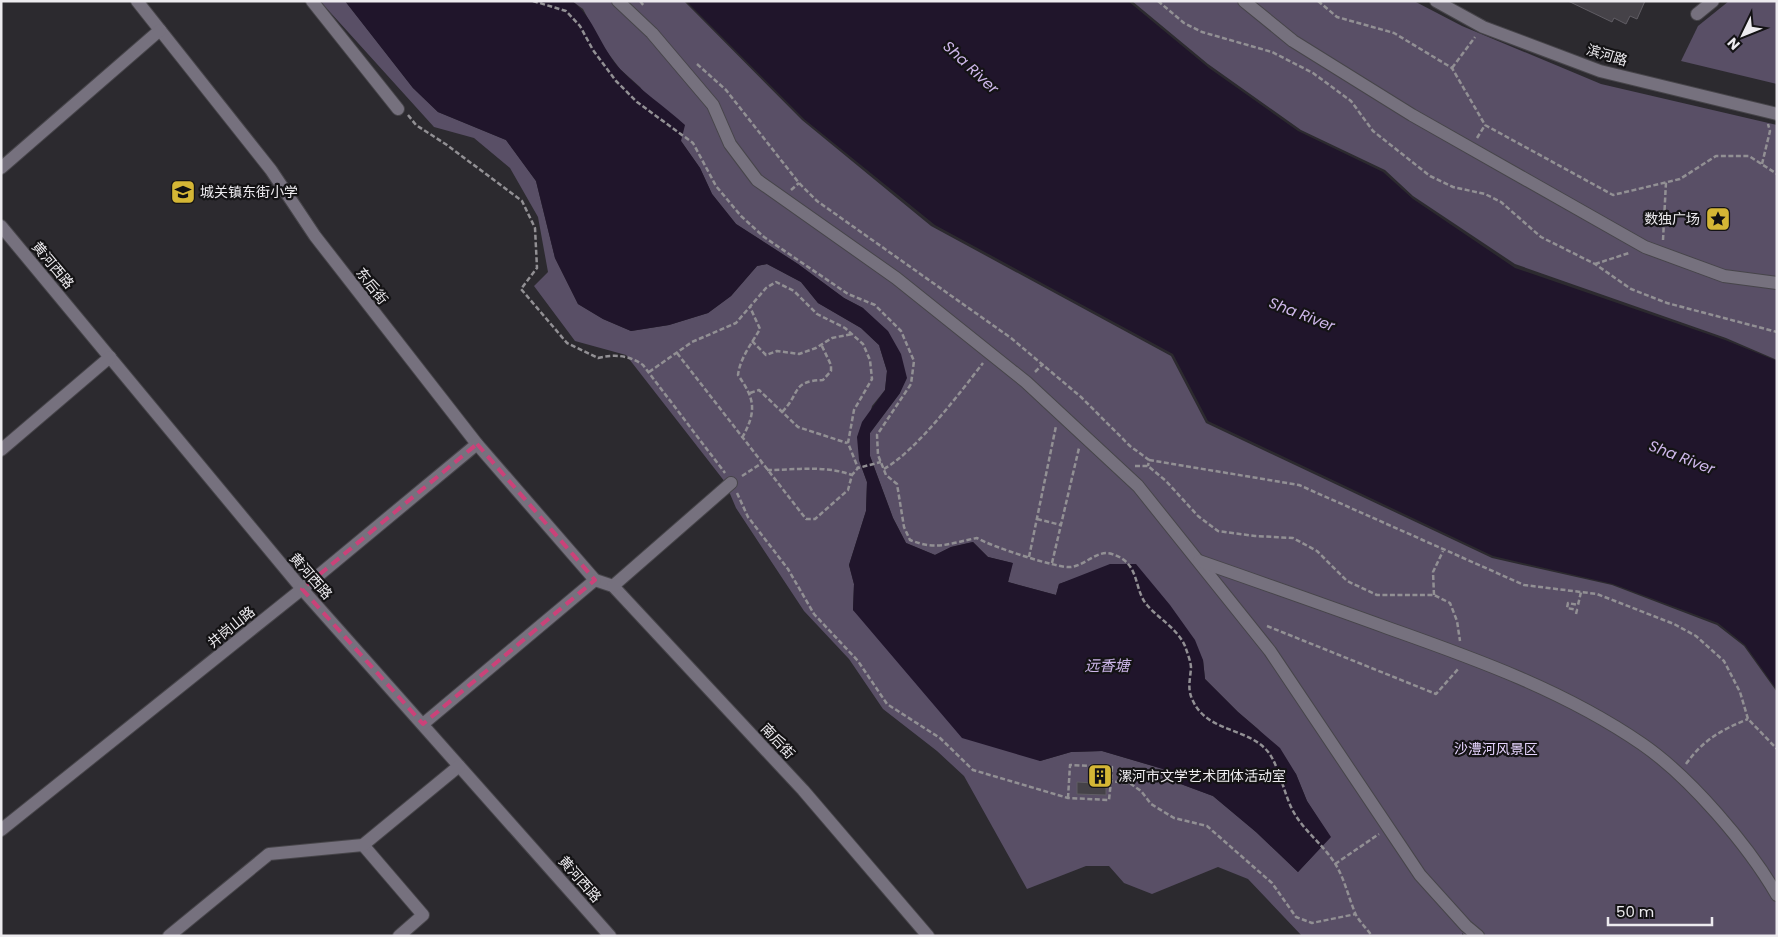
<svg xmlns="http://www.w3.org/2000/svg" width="1778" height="937" font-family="Poppins,'Noto Sans SC',sans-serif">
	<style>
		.green { fill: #594f66 }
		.water { fill: #20152b }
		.building { fill: #454248; stroke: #605d64 }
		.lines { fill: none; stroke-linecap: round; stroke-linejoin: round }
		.minor-casing { stroke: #47454a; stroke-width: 14 }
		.path { stroke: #929094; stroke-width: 2.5; stroke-dasharray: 5 2.5; stroke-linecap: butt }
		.minor { stroke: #76717e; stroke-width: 12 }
		.marked { fill: none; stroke: #cb4279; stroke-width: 4; stroke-dasharray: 10 6; stroke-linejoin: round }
		.labels { text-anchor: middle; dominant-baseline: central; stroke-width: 4.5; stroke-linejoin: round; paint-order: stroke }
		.street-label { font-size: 14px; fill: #edebef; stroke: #141315 }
		.poi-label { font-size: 14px; fill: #edebef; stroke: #141315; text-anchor: start }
		.park-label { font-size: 14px; fill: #e7d5ff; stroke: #141315 }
		.water-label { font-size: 15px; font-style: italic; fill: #ceb7ea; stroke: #141315 }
	</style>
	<rect width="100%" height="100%" fill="#2c2a2f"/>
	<g class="green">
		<path d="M 320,1 L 345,1 L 413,88 L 438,112 L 506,140 L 536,181 L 555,258 L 578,304 L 603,319 L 631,331 L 669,325 L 708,313 L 731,296 L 757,266 L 767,264 L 801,282 L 818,303 L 861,328 L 879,345 L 887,371 L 885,390 L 872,406 L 859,460 L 867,482 L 866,511 L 849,565 L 854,584 L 853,610 L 1040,761 L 1071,752 L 1102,751 L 1163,769 L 1178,783 L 1213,796 L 1256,832 L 1298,872 L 1330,837 L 1307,801 L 1296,774 L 1258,729 L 1238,712 L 1205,679 L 1203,660 L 1077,578 L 1059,584 L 1056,595 L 1008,582 L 1012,563 L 988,557 L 973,542 L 951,547 L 935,555 L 906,543 L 893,518 L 870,456 L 870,433 L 900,393 L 863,308 L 844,298 L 798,264 L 736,224 L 712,194 L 700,168 L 681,141 L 640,87 L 620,69 L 602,45 L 583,9 L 572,1 L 684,1 L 802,120 L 931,226 L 1171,356 L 1206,423 L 1492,558 L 1612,585 L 1717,625 L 1744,646 L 1777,692 L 1777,936 L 1465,936 L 1462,933 L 1462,936 L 1302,936 L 1248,879 L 1218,867 L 1152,894 L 1124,883 L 1109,866 L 1086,866 L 1027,889 L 964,776 L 937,751 L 883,709 L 849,659 L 804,611 L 736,508 L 725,482 L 626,355 L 575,341 L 534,286 L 548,272 L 538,217 L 510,168 L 474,138 L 434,127 Z"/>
		<path d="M 1132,1 L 1414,1 L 1462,26 L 1601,84 L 1777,125 L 1777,360 L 1726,338 L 1515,264 L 1413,196 L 1385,170 L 1301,130 L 1208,64 Z"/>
		<path d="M 1729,1 L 1777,1 L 1777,84 L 1681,61 L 1698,26 Z"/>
	</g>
	<g class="water">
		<path d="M 345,1 L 572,1 C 594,17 601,49 621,70 C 640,90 664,106 685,125 L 681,141 L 700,168 L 712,194 L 736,224 L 798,264 L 844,298 L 863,308 L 888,331 L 901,354 L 907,378 L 900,393 L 870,433 L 870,456 L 893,518 L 906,543 L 935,555 L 951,547 L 973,542 L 988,557 L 1013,563 L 1008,582 L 1056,595 L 1059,584 L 1110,564 L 1136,564 L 1170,605 L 1195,640 L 1203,660 L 1205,679 L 1238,712 L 1280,748 L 1296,774 L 1307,801 L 1331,837 L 1298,872 L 1256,832 L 1213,796 L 1178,783 L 1163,769 L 1102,751 L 1071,752 L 1040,761 L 962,738 L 853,610 L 854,584 L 849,565 L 866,511 L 867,482 L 859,460 L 857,437 L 862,422 L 885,390 L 887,371 L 879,345 L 861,328 L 818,303 L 801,282 L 767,264 L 757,266 L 731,296 L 708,313 L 669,325 L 631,331 L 603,319 L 578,304 L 555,258 L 536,181 L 506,140 L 438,112 L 413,88 Z"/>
		<path d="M 686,1 L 1128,1 L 1209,68 L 1298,131 L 1383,172 L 1413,199 L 1515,268 L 1725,340 L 1777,361 L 1777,690 L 1745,645 L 1718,623 L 1613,584 L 1493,556 L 1208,421 L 1173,354 L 935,225 L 804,119 Z"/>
	</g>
	<g class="building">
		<path d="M 1568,1 L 1645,1 L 1637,19 L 1630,16 L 1626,24 L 1614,18 L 1612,22 Z"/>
		<path d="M 1094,769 L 1106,769 L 1106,795 L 1077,794 L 1077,782 L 1093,783 Z"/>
	</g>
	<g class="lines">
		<defs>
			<g id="minor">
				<path d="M 137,1 L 271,170 L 315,236 L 477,444 L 595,580"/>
				<path d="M 312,1 L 398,109"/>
				<path d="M 618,1 L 652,33 L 713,105 L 730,144 L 757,180 L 896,278 L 1026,382 L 1138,486 L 1270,651 L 1420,875 L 1466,926 L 1478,936"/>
				<path d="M 1244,1 L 1293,41 L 1412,115 L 1645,247 L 1724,276 L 1777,283"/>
				<path d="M 1436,1 L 1483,27 L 1600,71 L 1777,114"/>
				<path d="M 1697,14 L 1713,1"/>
				<path d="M 1,168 L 160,30"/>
				<path d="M 1,226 L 302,589 L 610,936"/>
				<path d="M 1,450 L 110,357"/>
				<path d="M 1199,561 C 1262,583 1325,605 1388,628 C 1476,659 1565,691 1642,744 C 1690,777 1748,845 1777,895"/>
				<path d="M 595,580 L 613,586 L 803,790 L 928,936"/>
				<path d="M 613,586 L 731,483"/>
				<path d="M 423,724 L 595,580"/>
				<path d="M 1,830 L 302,589 L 477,444"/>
				<path d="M 363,845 L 423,915 L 399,936"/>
				<path d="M 169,936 L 269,854 L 363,845 L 459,766"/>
			</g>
		</defs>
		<use href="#minor" class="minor-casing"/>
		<g class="path">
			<path d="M 533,1 L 566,11 L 580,26 L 593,50 L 616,81 L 637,102 L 693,143 L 716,186 L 741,216 L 764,237 L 848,294 L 875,305 L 901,331 L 914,361 L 911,384 L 877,435 L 878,455 L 886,475 L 897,484 L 904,527 L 910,540 C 937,551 950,543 977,538 C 990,546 1059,569 1071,567 C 1086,565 1098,549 1112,554 C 1141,563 1133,589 1147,605 C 1159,619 1177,628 1185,646 C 1187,652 1191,662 1191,668 C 1190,681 1187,689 1193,701 C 1208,733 1249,727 1269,753 C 1279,767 1284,793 1292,809 C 1302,829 1320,842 1332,859 C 1344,875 1348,897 1356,915 C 1360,922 1367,929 1372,936"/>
			<path d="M 640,1 L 644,6"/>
			<path d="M 1158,1 L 1184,23 L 1202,32 L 1272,52 L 1313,73 L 1351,101 L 1373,131 L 1430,176 L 1453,187 L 1485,194 L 1501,202 L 1541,237 L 1595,264 L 1631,289 L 1667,303 L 1777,332"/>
			<path d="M 1318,1 L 1337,17 L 1394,33 L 1452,68 L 1485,125 L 1613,195 L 1680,179 L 1716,156 L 1749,156 L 1777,174"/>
			<path d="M 697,64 L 726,90 L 799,183 L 817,201 L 1011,338 L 1081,397 L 1130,446 L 1149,460 L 1148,466"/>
			<path d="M 1452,68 L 1475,37"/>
			<path d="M 408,115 L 416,125 L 447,145 L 522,201 L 535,228 L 537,268 L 521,289 L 567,343 L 598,358 C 614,354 629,355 643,365 L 725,473"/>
			<path d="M 1477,138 L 1485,125"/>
			<path d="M 1762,164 L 1770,131 L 1768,124"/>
			<path d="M 791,190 L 799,183"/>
			<path d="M 1663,240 L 1666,182"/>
			<path d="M 1595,264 L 1629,253"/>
			<path d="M 752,341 L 766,355 L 777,351 L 799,354 L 816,348 L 832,338 L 852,334"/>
			<path d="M 677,353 L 806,519 L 815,519 L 848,490 L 852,475 L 858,468 L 881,462"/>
			<path d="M 649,372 L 692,342 L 736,323 L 766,288 L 776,282 L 794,291 L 817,314 L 845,328 L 863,344 L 870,360 L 872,379 L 854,410 L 848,443 L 858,468"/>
			<path d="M 1035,372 L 1043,364"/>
			<path d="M 750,393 L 759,390 L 798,427 L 847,443"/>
			<path d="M 782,412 C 801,393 791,381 823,380 L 831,371 L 831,365 L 821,344"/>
			<path d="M 742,438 C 757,411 755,399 738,375 C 740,358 752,343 760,329 L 750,307"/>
			<path d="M 1149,460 L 1299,485 L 1524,585 L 1597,594 L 1674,624 L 1696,636 L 1724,661 L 1740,692 L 1748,719 L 1777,749"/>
			<path d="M 1135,466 L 1148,466 L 1166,481 L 1198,516 L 1218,531 L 1255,536 L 1293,538 L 1317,551 L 1347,581 L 1377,595 L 1434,595 L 1450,603 L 1457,621 L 1460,641"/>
			<path d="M 884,469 C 917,450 959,394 983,363"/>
			<path d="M 767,470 C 795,470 825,465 852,475"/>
			<path d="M 742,476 L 762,463"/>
			<path d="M 737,493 L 748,517 L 788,569 L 814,614 L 858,661 L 887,704 L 940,738 L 973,770 L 1068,798 L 1109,800 L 1111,781 L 1131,784 L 1141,791 L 1151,804 L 1174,818 L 1207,826 L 1272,883 L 1296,917 L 1312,923 L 1356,914"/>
			<path d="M 1037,519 L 1061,525"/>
			<path d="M 1029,557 L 1056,426"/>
			<path d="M 1052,563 L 1079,448"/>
			<path d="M 1434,595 L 1433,572 L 1443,551"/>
			<path d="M 1576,614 L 1577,610 L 1567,608 L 1568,603 L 1578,605 L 1581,592"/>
			<path d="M 1267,626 L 1436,694 L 1459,668"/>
			<path d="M 1686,764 C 1703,740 1721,730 1748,719"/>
			<path d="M 1068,798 L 1070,765 L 1112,767 L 1111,781"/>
			<path d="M 1335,864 L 1379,834"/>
		</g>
		<use href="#minor" class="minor"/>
	</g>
	<path class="marked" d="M 477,444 L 595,580 L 423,724 L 302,589 Z"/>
	<defs>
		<symbol id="school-square" viewBox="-11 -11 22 22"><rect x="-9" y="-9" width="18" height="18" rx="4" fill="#d4b635" stroke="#141315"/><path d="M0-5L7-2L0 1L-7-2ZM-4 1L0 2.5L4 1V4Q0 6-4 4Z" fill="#111"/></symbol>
		<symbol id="sight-square" viewBox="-11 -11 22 22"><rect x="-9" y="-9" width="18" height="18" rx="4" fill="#d4b635" stroke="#141315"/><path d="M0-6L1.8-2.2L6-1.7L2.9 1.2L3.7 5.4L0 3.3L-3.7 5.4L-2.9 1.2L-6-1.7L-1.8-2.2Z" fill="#111"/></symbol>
		<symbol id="building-square" viewBox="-11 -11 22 22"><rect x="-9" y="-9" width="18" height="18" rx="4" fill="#d4b635" stroke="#141315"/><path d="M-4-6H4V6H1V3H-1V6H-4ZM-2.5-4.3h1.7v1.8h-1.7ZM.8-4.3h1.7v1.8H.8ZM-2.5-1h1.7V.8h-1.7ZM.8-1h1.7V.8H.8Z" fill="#111"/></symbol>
	</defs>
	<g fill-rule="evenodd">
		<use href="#school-square" x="169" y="178" width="28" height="28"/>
		<use href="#sight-square" x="1704" y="205" width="28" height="28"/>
		<use href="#building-square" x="1086" y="762" width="28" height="28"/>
	</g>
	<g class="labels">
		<g class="street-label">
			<text transform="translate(1607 55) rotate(17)">滨河路</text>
			<text transform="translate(53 265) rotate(50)">黄河西路</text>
			<text transform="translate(372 286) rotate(52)">东后街</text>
			<text transform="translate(311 576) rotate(49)">黄河西路</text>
			<text transform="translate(231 627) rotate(-39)">井岗山路</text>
			<text transform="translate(778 741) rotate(47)">南后街</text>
			<text transform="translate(580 879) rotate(49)">黄河西路</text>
		</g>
		<g class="poi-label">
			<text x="200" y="192">城关镇东街小学</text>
			<text x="1700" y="219" text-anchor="end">数独广场</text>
			<text x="1118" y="776">漯河市文学艺术团体活动室</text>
		</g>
		<g class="park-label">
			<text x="1496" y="749">沙澧河风景区</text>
		</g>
		<g class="water-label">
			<text transform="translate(971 67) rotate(43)">Sha River</text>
			<text transform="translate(1302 314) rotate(21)">Sha River</text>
			<text transform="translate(1682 457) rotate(21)">Sha River</text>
			<text x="1107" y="665">远香塘</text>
		</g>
	</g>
	<rect width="1778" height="937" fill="none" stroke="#edebef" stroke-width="5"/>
	<g transform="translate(1743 35) rotate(227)" stroke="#141315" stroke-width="4" paint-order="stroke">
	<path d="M0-4L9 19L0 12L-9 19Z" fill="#edebef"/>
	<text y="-8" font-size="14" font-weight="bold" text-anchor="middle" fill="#edebef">N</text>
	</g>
	<path d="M1608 917v8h104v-8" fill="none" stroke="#edebef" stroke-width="2.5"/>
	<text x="1616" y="917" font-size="15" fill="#edebef" stroke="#141315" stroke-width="4" paint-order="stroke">50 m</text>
</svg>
